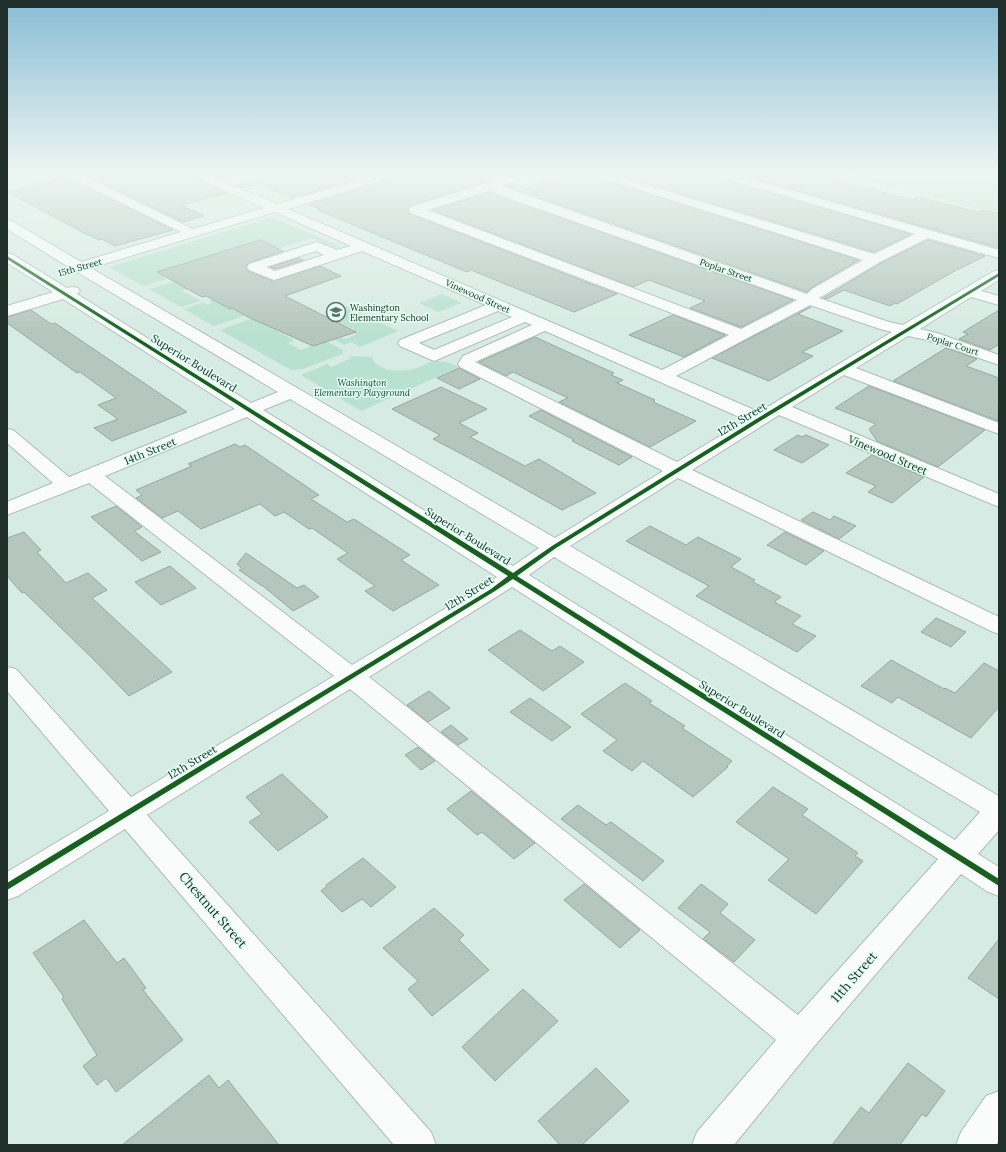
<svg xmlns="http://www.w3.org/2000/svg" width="1006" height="1152" font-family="Lora,serif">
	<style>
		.green { fill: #b9e1d1 }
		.building { fill: #b5c6bf; stroke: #98a7a2 }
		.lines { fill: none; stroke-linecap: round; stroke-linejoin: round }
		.minor-casing { stroke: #adbdb7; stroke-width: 2 }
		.minor { fill: #f9fcfb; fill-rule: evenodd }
		.cycleway-casing { stroke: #e1fef2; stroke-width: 2 }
		.cycleway { fill: #1b5e20; fill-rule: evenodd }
		.labels { text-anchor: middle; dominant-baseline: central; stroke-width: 3; stroke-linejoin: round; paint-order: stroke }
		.far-street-label { font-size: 9px; fill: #21302a; stroke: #e1fef2 }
		.far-poi-label { font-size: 9px; fill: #21302a; stroke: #e1fef2; text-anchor: start }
		.far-park-label { font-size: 9px; font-style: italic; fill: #073e2f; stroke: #e1fef2 }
		.street-label { font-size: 11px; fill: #21302a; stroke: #e1fef2 }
		.near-street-label { font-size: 13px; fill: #21302a; stroke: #e1fef2 }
	</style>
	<rect width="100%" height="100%" fill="#d6ebe3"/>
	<g class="green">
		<path d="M 842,173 L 999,173 L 999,214 Z"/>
		<path d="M 272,217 L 344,248 L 333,247 L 311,238 L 277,249 L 260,241 L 156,272 L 167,279 L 143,286 L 109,267 Z"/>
		<path d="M 178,281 L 191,288 L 182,291 L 201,301 L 181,307 L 149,289 Z"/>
		<path d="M 442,294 L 462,303 L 438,312 L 419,303 Z"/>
		<path d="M 213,300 L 230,309 L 235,307 L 248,315 L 213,326 L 184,309 L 203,302 L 207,305 L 212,303 L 209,301 Z"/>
		<path d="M 346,306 L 398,331 L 360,347 L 351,342 L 344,345 L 333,339 L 337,337 L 345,339 L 355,335 L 356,332 L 353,331 L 355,330 L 341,323 L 335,325 L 322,319 L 334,314 L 329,312 Z"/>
		<path d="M 253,318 L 294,340 L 288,343 L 301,350 L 325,341 L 343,350 L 342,354 L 303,369 L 291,370 L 220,330 Z"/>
		<path d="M 348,356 L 372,357 L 373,360 C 382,373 404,372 417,368 C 424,366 430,360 438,361 C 446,361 452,364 459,367 L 361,411 L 301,375 L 327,364 L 331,367 L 352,358 Z"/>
	</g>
	<g class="building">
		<path d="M 82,173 L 188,173 L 190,176 L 227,193 L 181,205 L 204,216 L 183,222 Z"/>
		<path d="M 208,173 L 245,173 L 222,178 Z"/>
		<path d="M 271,173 L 378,173 L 292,198 L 258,184 L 243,188 L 237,185 L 268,176 Z"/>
		<path d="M 402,173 L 453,173 L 471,179 L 484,175 L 496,179 L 411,206 L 408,211 L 410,214 L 617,294 L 574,312 L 471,270 L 467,272 L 317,210 L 320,209 L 308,204 L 399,176 Z"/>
		<path d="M 573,173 L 589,173 L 592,176 L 859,260 L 811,288 L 807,292 L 506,186 L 512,184 L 526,188 Z"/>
		<path d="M 612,173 L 711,173 L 714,176 L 911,234 L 874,252 Z"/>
		<path d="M 735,173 L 813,173 L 912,200 L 918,197 L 978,212 L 983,210 L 999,214 L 999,248 Z"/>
		<path d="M 66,177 L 173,230 L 115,246 L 102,239 L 99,240 L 84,233 L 7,192 Z"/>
		<path d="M 491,192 L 494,194 L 793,300 L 741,327 L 690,308 L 705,301 L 649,280 L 633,287 L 432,210 Z"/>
		<path d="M 260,240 L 283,251 L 249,263 L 246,266 L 248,271 L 273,281 L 320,266 L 341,276 L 285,296 L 356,332 L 313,346 L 248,317 L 232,308 L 230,309 L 206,296 L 202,297 L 157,272 Z"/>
		<path d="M 928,240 L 985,256 L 951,273 L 897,304 L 895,303 L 890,306 L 844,290 L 827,299 L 823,298 L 881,263 Z"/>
		<path d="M 298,258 L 303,260 L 275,269 L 270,267 Z"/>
		<path d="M 810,307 L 811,307 L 798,314 L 843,331 L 802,352 L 813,356 L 769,381 L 712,358 Z"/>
		<path d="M 31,310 L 51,324 L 55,323 L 187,412 L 112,441 L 94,428 L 118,419 L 98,405 L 116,398 L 80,372 L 77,373 L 7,323 L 7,317 Z"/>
		<path d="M 999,310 L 999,344 L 990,350 L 959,339 L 968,334 L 963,332 Z"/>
		<path d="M 673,315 L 725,335 L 684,357 L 629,335 Z"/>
		<path d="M 535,337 L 614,373 L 611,375 L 623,380 L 617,383 L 655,400 L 653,402 L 696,421 L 650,447 L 559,402 L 568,398 L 513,372 L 506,376 L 479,362 Z"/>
		<path d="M 946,348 L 977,359 L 966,366 L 999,378 L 998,421 L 893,381 Z"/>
		<path d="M 459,368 L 480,379 L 459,389 L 437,378 Z"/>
		<path d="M 869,386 L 985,430 L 938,467 L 877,441 L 869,429 L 876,424 L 835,408 Z"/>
		<path d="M 441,387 L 487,409 L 459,423 L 478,433 L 470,437 L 525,466 L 539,459 L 596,493 L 562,510 L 473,460 L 433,439 L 440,435 L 392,409 Z"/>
		<path d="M 541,410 L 632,457 L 619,465 L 572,441 L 574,440 L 529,416 Z"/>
		<path d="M 798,435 L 802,437 L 806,435 L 829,445 L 802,463 L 774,450 Z"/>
		<path d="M 235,444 L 240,447 L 245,445 L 319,495 L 311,499 L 347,522 L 354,519 L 410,555 L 401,560 L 439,585 L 393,611 L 365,591 L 375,586 L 337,559 L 348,553 L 312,528 L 309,529 L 284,512 L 275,516 L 260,504 L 201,529 L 178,511 L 162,518 L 136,498 L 142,495 L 136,490 L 192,466 L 188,464 Z"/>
		<path d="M 872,455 L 924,477 L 892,503 L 868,492 L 876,486 L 846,473 Z"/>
		<path d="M 116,506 L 142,527 L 134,531 L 161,552 L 142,561 L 91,517 Z"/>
		<path d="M 813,512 L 830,520 L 834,516 L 856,526 L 839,539 L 801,520 Z"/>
		<path d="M 650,526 L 686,545 L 698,537 L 741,559 L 731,567 L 755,580 L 753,582 L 781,597 L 774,602 L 801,616 L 792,624 L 816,636 L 797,652 L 696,596 L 709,586 L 626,541 Z"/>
		<path d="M 24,532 L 41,550 L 37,552 L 66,583 L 88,573 L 107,590 L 92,598 L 172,672 L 129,696 L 91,657 L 24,592 L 22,593 L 7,576 L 7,538 Z"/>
		<path d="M 785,532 L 824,551 L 806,565 L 767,545 Z"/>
		<path d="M 246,553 L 297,588 L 304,585 L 319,597 L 293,611 L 263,586 L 262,586 L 239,570 L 242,569 L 237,564 Z"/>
		<path d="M 170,566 L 196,588 L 161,605 L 135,582 Z"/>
		<path d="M 936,618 L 966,632 L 951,647 L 921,632 Z"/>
		<path d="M 520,630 L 552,651 L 560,646 L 584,662 L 543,691 L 488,650 Z"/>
		<path d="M 891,660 L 944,689 L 945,688 L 955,693 L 984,663 L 999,671 L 999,707 L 971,738 L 898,697 L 892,703 L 861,686 Z"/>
		<path d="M 625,683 L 652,701 L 649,703 L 685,726 L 682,728 L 732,761 L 727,766 L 728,767 L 693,797 L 643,761 L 632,771 L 603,751 L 617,740 L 581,714 Z"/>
		<path d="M 429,691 L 450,708 L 428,722 L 407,705 Z"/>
		<path d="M 530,698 L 571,727 L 552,741 L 510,712 Z"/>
		<path d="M 451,725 L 468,739 L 458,745 L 441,732 Z"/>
		<path d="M 418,747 L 435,761 L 421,770 L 405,755 Z"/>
		<path d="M 282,774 L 328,817 L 278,851 L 249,822 L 262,814 L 246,797 Z"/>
		<path d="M 773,787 L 808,809 L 802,815 L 858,853 L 855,856 L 863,861 L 816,914 L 768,880 L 789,859 L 736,822 Z"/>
		<path d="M 471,791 L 535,843 L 514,859 L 482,832 L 477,835 L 447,809 Z"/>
		<path d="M 578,805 L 606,825 L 611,822 L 664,861 L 643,881 L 561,819 Z"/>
		<path d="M 363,858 L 396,887 L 371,907 L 362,899 L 342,912 L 321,891 L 327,886 L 326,885 Z"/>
		<path d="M 584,884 L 640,930 L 620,948 L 564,900 Z"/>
		<path d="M 701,884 L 728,904 L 720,913 L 755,940 L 734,962 L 703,939 L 710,932 L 678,908 Z"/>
		<path d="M 434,908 L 464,935 L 459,940 L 489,970 L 432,1016 L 408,989 L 418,981 L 383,948 Z"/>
		<path d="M 84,920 L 117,963 L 124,958 L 146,988 L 143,990 L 183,1040 L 116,1092 L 106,1078 L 97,1085 L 83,1066 L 97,1055 L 62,999 L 64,997 L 33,953 Z"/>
		<path d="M 999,939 L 999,999 L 968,978 Z"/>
		<path d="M 523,989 L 558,1021 L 495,1081 L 462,1047 Z"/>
		<path d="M 908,1063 L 945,1091 L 926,1117 L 922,1114 L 900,1145 L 832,1145 L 861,1107 L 869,1113 Z"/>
		<path d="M 596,1068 L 629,1101 L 582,1145 L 560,1145 L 538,1121 Z"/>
		<path d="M 209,1075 L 219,1088 L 228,1080 L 279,1145 L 122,1145 Z"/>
	</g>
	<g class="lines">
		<defs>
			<g id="minor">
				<path d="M 63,173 L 78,173 L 193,229 L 264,208 L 191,175 L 189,173 L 204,173 L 222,180 L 251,173 L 270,173 L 268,175 L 232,185 L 277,204 L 383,173 L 401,173 L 399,175 L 288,209 L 662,370 L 729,335 L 411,213 L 409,210 L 411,207 L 519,173 L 537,173 L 535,175 L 501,186 L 807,294 L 812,289 L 863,260 L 592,175 L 590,173 L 607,173 L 874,254 L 915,234 L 714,175 L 712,173 L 730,173 L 999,250 L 999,258 L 928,238 L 880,262 L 819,298 L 889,322 L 903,325 L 994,271 L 999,270 L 999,280 L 981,291 L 999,296 L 999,305 L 971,297 L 920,329 L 937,333 L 999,355 L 999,365 L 927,340 L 908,336 L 856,368 L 999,423 L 999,434 L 844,375 L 792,407 L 999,494 L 999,507 L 779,415 L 692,470 L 999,617 L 999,634 L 991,631 L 678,478 L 570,546 L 999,796 L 999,830 L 978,854 L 999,867 L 999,896 L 988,892 L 961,874 L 812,1049 L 734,1145 L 692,1145 L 697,1132 L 776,1040 L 350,689 L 147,815 L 431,1132 L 436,1145 L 394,1145 L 125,829 L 18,896 L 7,900 L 7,872 L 109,811 L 7,691 L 7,667 L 16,669 L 131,797 L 334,676 L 89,483 L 7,515 L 7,502 L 53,483 L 7,443 L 7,429 L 13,430 L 69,477 L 235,409 L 63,299 L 7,316 L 7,306 L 53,292 L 7,263 L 7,253 L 12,254 L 67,288 L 73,287 L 78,288 L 80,291 L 77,294 L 251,403 L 278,392 L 77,272 L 71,273 L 66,272 L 64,269 L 67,266 L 7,229 L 7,220 L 12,221 L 81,262 L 181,232 L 65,175 ZM 492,190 L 494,193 L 797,300 L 741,329 L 427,210 ZM 275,212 L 351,246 L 337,250 L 317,242 L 249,264 L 247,267 L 249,270 L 274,280 L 362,251 L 486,305 L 400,340 L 398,343 L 400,346 L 434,361 L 525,322 L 532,325 L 463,356 L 458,364 L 460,367 L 663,471 L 555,538 L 91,268 ZM 316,251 L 324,255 L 275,271 L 266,267 ZM 810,305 L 880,329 L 892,332 L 759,412 L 676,376 ZM 498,311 L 512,317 L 434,350 L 419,343 ZM 545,331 L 746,420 L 677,462 L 475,362 ZM 290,399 L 539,548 L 513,566 L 263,410 ZM 247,417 L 497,577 L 352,665 L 105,476 ZM 554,557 L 980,812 L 955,840 L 529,575 ZM 512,587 L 938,859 L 798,1015 L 369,677 Z"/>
				<path d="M 999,1091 L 999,1140 L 996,1145 L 956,1145 L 961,1132 L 986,1096 Z"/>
			</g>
		</defs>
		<use href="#minor" class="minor-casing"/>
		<use href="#minor" class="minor"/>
		<defs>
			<path id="cycleway" d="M 7,256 L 513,573 L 552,546 L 758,418 L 999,273 L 999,276 L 762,420 L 556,548 L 517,576 L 999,879 L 999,886 L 513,579 L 495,591 L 7,890 L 7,883 L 491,589 L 508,576 L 7,259 Z"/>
		</defs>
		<use href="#cycleway" class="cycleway-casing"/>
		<use href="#cycleway" class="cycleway"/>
	</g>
	<linearGradient id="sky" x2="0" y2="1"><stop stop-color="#88bcd5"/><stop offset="0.52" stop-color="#edf6f2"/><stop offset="1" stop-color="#edf6f2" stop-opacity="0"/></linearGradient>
	<rect width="1006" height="334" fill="url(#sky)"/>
	<defs>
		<symbol id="school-ring" viewBox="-11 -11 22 22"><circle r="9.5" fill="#e1fef2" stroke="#60716b" stroke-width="1.5"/><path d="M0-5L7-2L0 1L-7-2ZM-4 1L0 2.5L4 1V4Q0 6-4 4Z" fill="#60716b"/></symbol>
	</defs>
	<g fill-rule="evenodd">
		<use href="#school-ring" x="325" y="301" width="22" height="22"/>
	</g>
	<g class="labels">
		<g class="far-street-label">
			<text transform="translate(80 267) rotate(-16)">15th Street</text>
			<text transform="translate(726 270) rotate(19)">Poplar Street</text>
			<text transform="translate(478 296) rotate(24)">Vinewood Street</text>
			<text transform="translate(953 344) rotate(18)">Poplar Court</text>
		</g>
		<g class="far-poi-label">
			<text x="350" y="307">Washington<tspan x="350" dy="10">Elementary School</tspan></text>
		</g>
		<g class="far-park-label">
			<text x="362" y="382">Washington<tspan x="362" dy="10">Elementary Playground</tspan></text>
		</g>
		<g class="street-label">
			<text transform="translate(194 363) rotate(32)">Superior Boulevard</text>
			<text transform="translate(742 419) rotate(-31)">12th Street</text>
			<text transform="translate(150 451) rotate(-22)">14th Street</text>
			<text transform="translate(888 455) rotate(23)">Vinewood Street</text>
			<text transform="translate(468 536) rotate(32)">Superior Boulevard</text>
			<text transform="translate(469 593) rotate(-32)">12th Street</text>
			<text transform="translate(742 709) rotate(32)">Superior Boulevard</text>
			<text transform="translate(192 762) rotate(-31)">12th Street</text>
		</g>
		<g class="near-street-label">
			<text transform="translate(213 910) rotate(49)">Chestnut Street</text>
			<text transform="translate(854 977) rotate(-49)">11th Street</text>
		</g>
	</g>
	<rect width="1006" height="1152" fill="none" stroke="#21302a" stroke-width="16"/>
</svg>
